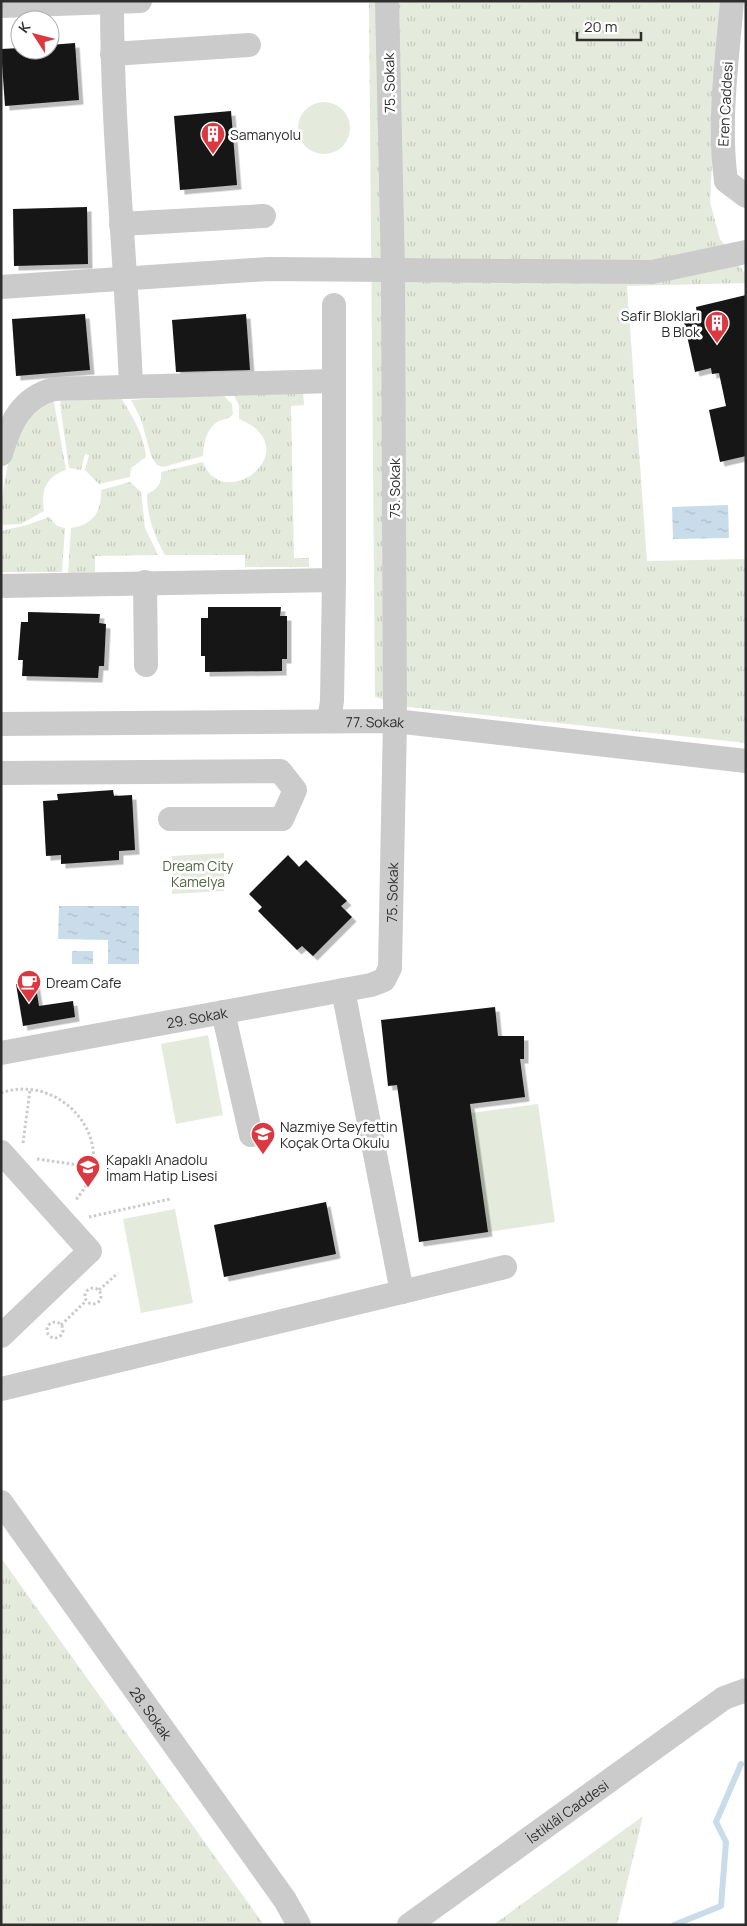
<svg xmlns="http://www.w3.org/2000/svg" width="747" height="1926" font-family="Manrope,sans-serif">
	<style>
		.grass { fill: url(#grass-tufts) }
		.green { fill: #e4ebdc }
		.water { fill: url(#water-ripples) }
		.lines { fill: none; stroke-linecap: round; stroke-linejoin: round }
		.stream { stroke: #c9dcea; stroke-width: 6 }
		.building { fill: #151515; filter: url(#shadow) }
		.path { stroke: #cbcbcb; stroke-width: 3; stroke-dasharray: 2.5 2.5; stroke-linecap: butt }
		.minor { stroke: #cbcbcb; stroke-width: 24 }
		.labels { text-anchor: middle; dominant-baseline: central; stroke-width: 5; stroke-linejoin: round; paint-order: stroke }
		.street-label { font-size: 14px; fill: #2e2e2e; stroke: #fff }
		.poi-label { font-size: 14px; fill: #2e2e2e; stroke: #fff; text-anchor: start }
		.park-label { font-size: 14px; fill: #50673d; stroke: #fff }
	</style>
	<defs>
		<pattern id="grass-tufts" width="24" height="20" patternUnits="userSpaceOnUse" patternTransform="scale(1.25)"><rect width="24" height="20" fill="#e4ebdc"/><path d="M3 7l-1-3M5 7V3M7 7l1-3M15 17l-1-3M17 17v-4M19 17l1-3" fill="none" stroke="#c4cabd"/></pattern>
		<pattern id="water-ripples" width="26" height="14" patternUnits="userSpaceOnUse" patternTransform="scale(1.25)"><rect width="26" height="14" fill="#c9dcea"/><path d="M2 4q2-2 4 0t4 0M15 11q2-2 4 0t4 0" fill="none" stroke="#adbdc9"/></pattern>
		<filter id="shadow"><feDropShadow dx="4.5" dy="4.5" stdDeviation="0" flood-color="#0004"/></filter>
	</defs>
	<rect width="100%" height="100%" fill="#fff"/>
	<g class="grass">
		<path d="M 369,1 L 720,1 L 710,202 L 720,239 L 746,275 L 746,283 L 627,286 L 647,561 L 746,559 L 746,743 L 408,707 L 375,697 Z"/>
		<path d="M 303,392 L 304,405 L 291,406 L 294,558 L 309,558 L 309,567 L 245,567 L 245,555 L 165,555 C 154,535 147,517 147,494 C 158,489 162,484 161,472 L 203,462 C 220,510 293,462 256,429 C 251,424 245,422 239,419 L 239,405 L 233,394 Z"/>
		<path d="M 222,394 L 232,404 L 233,414 C 229,419 225,419 219,421 C 206,428 204,442 203,456 L 163,467 L 157,465 L 151,456 L 141,419 L 131,400 Z"/>
		<path d="M 121,398 C 133,417 144,435 146,457 L 131,468 L 130,477 L 99,484 L 85,470 L 89,455 L 85,454 L 81,470 L 69,468 L 60,404 L 61,401 Z"/>
		<path d="M 54,402 L 66,470 C 45,477 41,491 44,511 L 21,524 L 1,525 C 1,496 10,415 43,403 C 46,402 51,402 54,402 Z"/>
		<path d="M 130,482 L 141,492 L 145,528 L 158,555 L 95,556 L 95,572 L 68,574 L 71,528 C 93,525 102,511 101,490 Z"/>
		<path d="M 49,517 L 57,526 L 65,528 L 62,572 L 1,572 L 1,531 L 27,525 Z"/>
		<path d="M 1,1558 L 264,1925 L 1,1925 Z"/>
		<path d="M 643,1816 L 617,1925 L 493,1925 Z"/>
	</g>
	<g class="green">
		<circle cx="324" cy="128" r="26"/>
		<path d="M 224,853 L 224,891 L 172,894 L 172,856 Z"/>
		<path d="M 208,1035 L 223,1115 L 176,1124 L 161,1044 Z"/>
		<path d="M 538,1104 L 555,1222 L 488,1232 L 471,1113 Z"/>
		<path d="M 175,1209 L 193,1303 L 141,1313 L 123,1219 Z"/>
	</g>
	<g class="water">
		<path d="M 728,505 L 729,538 L 673,539 L 672,507 Z"/>
		<path d="M 59,906 L 139,906 L 139,964 L 108,964 L 108,940 L 58,939 Z"/>
		<path d="M 93,951 L 93,964 L 72,964 L 72,951 Z"/>
	</g>
	<g class="lines">
		<path class="stream" d="M 674,1925 L 721,1906 L 726,1842 L 716,1822 L 741,1764"/>
	</g>
	<g class="building">
		<path d="M 75,43 L 79,100 L 5,106 L 1,49 L 20,48 L 20,50 L 50,50 L 50,45 Z"/>
		<path d="M 231,111 L 237,185 L 180,190 L 174,116 Z"/>
		<path d="M 87,207 L 88,264 L 14,266 L 13,209 Z"/>
		<path d="M 746,295 L 746,456 L 720,462 L 709,410 L 726,406 L 719,373 L 712,374 L 711,368 L 695,372 L 684,322 L 693,319 L 692,315 L 697,314 L 696,307 Z"/>
		<path d="M 85,314 L 90,370 L 16,376 L 12,319 Z"/>
		<path d="M 246,314 L 250,370 L 176,372 L 172,320 Z"/>
		<path d="M 208,607 L 281,607 L 280,616 L 287,616 L 287,659 L 282,659 L 282,671 L 205,672 L 205,656 L 201,656 L 201,618 L 208,618 Z"/>
		<path d="M 28,612 L 100,614 L 99,623 L 106,624 L 104,666 L 99,666 L 98,678 L 22,676 L 23,660 L 18,660 L 21,622 L 28,622 Z"/>
		<path d="M 113,790 L 114,796 L 132,795 L 135,850 L 119,851 L 119,860 L 61,864 L 61,855 L 46,856 L 43,801 L 58,800 L 57,794 Z"/>
		<path d="M 288,855 L 299,867 L 306,860 L 347,901 L 341,906 L 352,917 L 313,956 L 302,946 L 297,950 L 258,911 L 262,907 L 249,894 Z"/>
		<path d="M 35,981 L 39,1006 L 73,1001 L 75,1017 L 23,1026 L 16,984 Z"/>
		<path d="M 495,1007 L 498,1036 L 524,1036 L 524,1059 L 520,1059 L 525,1097 L 470,1104 L 488,1232 L 419,1242 L 397,1085 L 388,1086 L 381,1020 Z"/>
		<path d="M 326,1202 L 336,1254 L 224,1277 L 214,1225 Z"/>
	</g>
	<g class="lines">
		<g class="path">
			<path d="M 1,1093 C 48,1076 100,1117 93,1167 C 91,1180 83,1191 75,1201"/>
			<path d="M 23,1143 L 30,1090"/>
			<path d="M 37,1159 L 93,1167"/>
			<path d="M 89,1217 L 170,1199"/>
			<circle cx="93" cy="1296" r="8"/>
			<path d="M 99,1290 L 118,1273"/>
			<circle cx="55" cy="1330" r="8"/>
			<path d="M 61,1325 L 86,1301"/>
		</g>
		<g class="minor">
			<path d="M 732,1 C 727,61 718,122 726,181 L 746,196"/>
			<path d="M 112,2 C 112,130 126,258 131,386"/>
			<path d="M 1,6 L 140,1"/>
			<path d="M 112,54 L 249,45"/>
			<path d="M 121,224 L 264,216"/>
			<path d="M 1,287 L 268,269 L 652,272 L 746,252"/>
			<path d="M 1,454 C 10,423 21,398 54,389 L 334,381"/>
			<path d="M 145,582 L 146,665"/>
			<path d="M 1,586 L 334,580"/>
			<path d="M 329,720 L 332,701 L 334,580 L 334,305"/>
			<path id="s1" d="M 1,724 L 395,721 L 746,761"/>
			<path d="M 1,773 L 280,771 L 295,790 L 282,819 L 170,819"/>
			<path d="M 343,990 L 402,1292"/>
			<path d="M 223,1012 L 251,1135"/>
			<path id="s2" d="M 1,1053 L 371,985 L 384,980 L 390,968 L 395,721 L 393,271 L 387,1"/>
			<path d="M 1,1152 L 90,1251 L 1,1336"/>
			<path d="M 1,1389 L 505,1267"/>
			<path id="s3" d="M 1,1502 L 285,1900 L 299,1925"/>
			<path id="s4" d="M 409,1925 L 724,1698 L 746,1690"/>
		</g>
	</g>
	<defs>
		<symbol id="building-pin" viewBox="-11 -11 22 30"><path d="M0 17L-7.5 6A9.5 9.5 0 1 1 7.5 6Z" fill="#dc3841" stroke="#fff"/><path d="M-4-6H4V6H1V3H-1V6H-4ZM-2.5-4.3h1.7v1.8h-1.7ZM.8-4.3h1.7v1.8H.8ZM-2.5-1h1.7V.8h-1.7ZM.8-1h1.7V.8H.8Z" fill="#fff"/></symbol>
		<symbol id="cafe-pin" viewBox="-11 -11 22 30"><path d="M0 17L-7.5 6A9.5 9.5 0 1 1 7.5 6Z" fill="#dc3841" stroke="#fff"/><path d="M-5.5-4.5H6V0H3Q3 3.5 0 3.5H-2.5Q-5.5 3.5-5.5 0ZM3-3.2v2h1.7v-2ZM-6 4.5H4V6H-6Z" fill="#fff"/></symbol>
		<symbol id="school-pin" viewBox="-11 -11 22 30"><path d="M0 17L-7.5 6A9.5 9.5 0 1 1 7.5 6Z" fill="#dc3841" stroke="#fff"/><path d="M0-5L7-2L0 1L-7-2ZM-4 1L0 2.5L4 1V4Q0 6-4 4Z" fill="#fff"/></symbol>
	</defs>
	<g fill-rule="evenodd">
		<use href="#building-pin" x="199" y="120" width="28" height="38"/>
		<use href="#building-pin" x="703" y="309" width="28" height="38"/>
		<use href="#cafe-pin" x="15" y="968" width="28" height="38"/>
		<use href="#school-pin" x="249" y="1120" width="28" height="38"/>
		<use href="#school-pin" x="74" y="1153" width="28" height="38"/>
	</g>
	<g class="labels">
		<g class="street-label">
			<text transform="translate(389 83) rotate(-91)">75. Sokak</text>
			<text transform="translate(725 104) rotate(-87)">Eren Caddesi</text>
			<text transform="translate(394 488) rotate(-90)">75. Sokak</text>
			<text stroke="none"><textPath href="#s1" startOffset="374">77. Sokak</textPath></text>
			<text stroke="none"><textPath href="#s2" startOffset="479">75. Sokak</textPath></text>
			<text stroke="none"><textPath href="#s2" startOffset="199">29. Sokak</textPath></text>
			<text stroke="none"><textPath href="#s3" startOffset="259">28. Sokak</textPath></text>
			<text stroke="none"><textPath href="#s4" startOffset="195">İstiklâl Caddesi</textPath></text>
		</g>
		<g class="poi-label">
			<text x="230" y="134">Samanyolu</text>
			<text x="700" y="315" text-anchor="end">Safir Blokları<tspan x="700" dy="16">B Blok</tspan></text>
			<text x="46" y="982">Dream Cafe</text>
			<text x="280" y="1126">Nazmiye Seyfettin<tspan x="280" dy="16">Koçak Orta Okulu</tspan></text>
			<text x="106" y="1159">Kapaklı Anadolu<tspan x="106" dy="16">İmam Hatip Lisesi</tspan></text>
		</g>
		<g class="park-label">
			<text x="198" y="865">Dream City<tspan x="198" dy="16">Kamelya</tspan></text>
		</g>
	</g>
	<rect width="747" height="1926" fill="none" stroke="#2e2e2e" stroke-width="5"/>
	<g transform="translate(35 35) rotate(306)"><circle r="24" fill="#ffffff" stroke="#ababab"/>
	<path d="M0-4L9 19L0 12L-9 19Z" fill="#dc3841"/>
	<text y="-8" font-size="14" font-weight="bold" text-anchor="middle" fill="#2e2e2e">K</text>
	</g>
	<path d="M577 32v8h64v-8" fill="none" stroke="#2e2e2e" stroke-width="2.5"/>
	<text x="584" y="32" font-size="15" fill="#2e2e2e" stroke="#ffffff" stroke-width="4" paint-order="stroke">20 m</text>
</svg>
